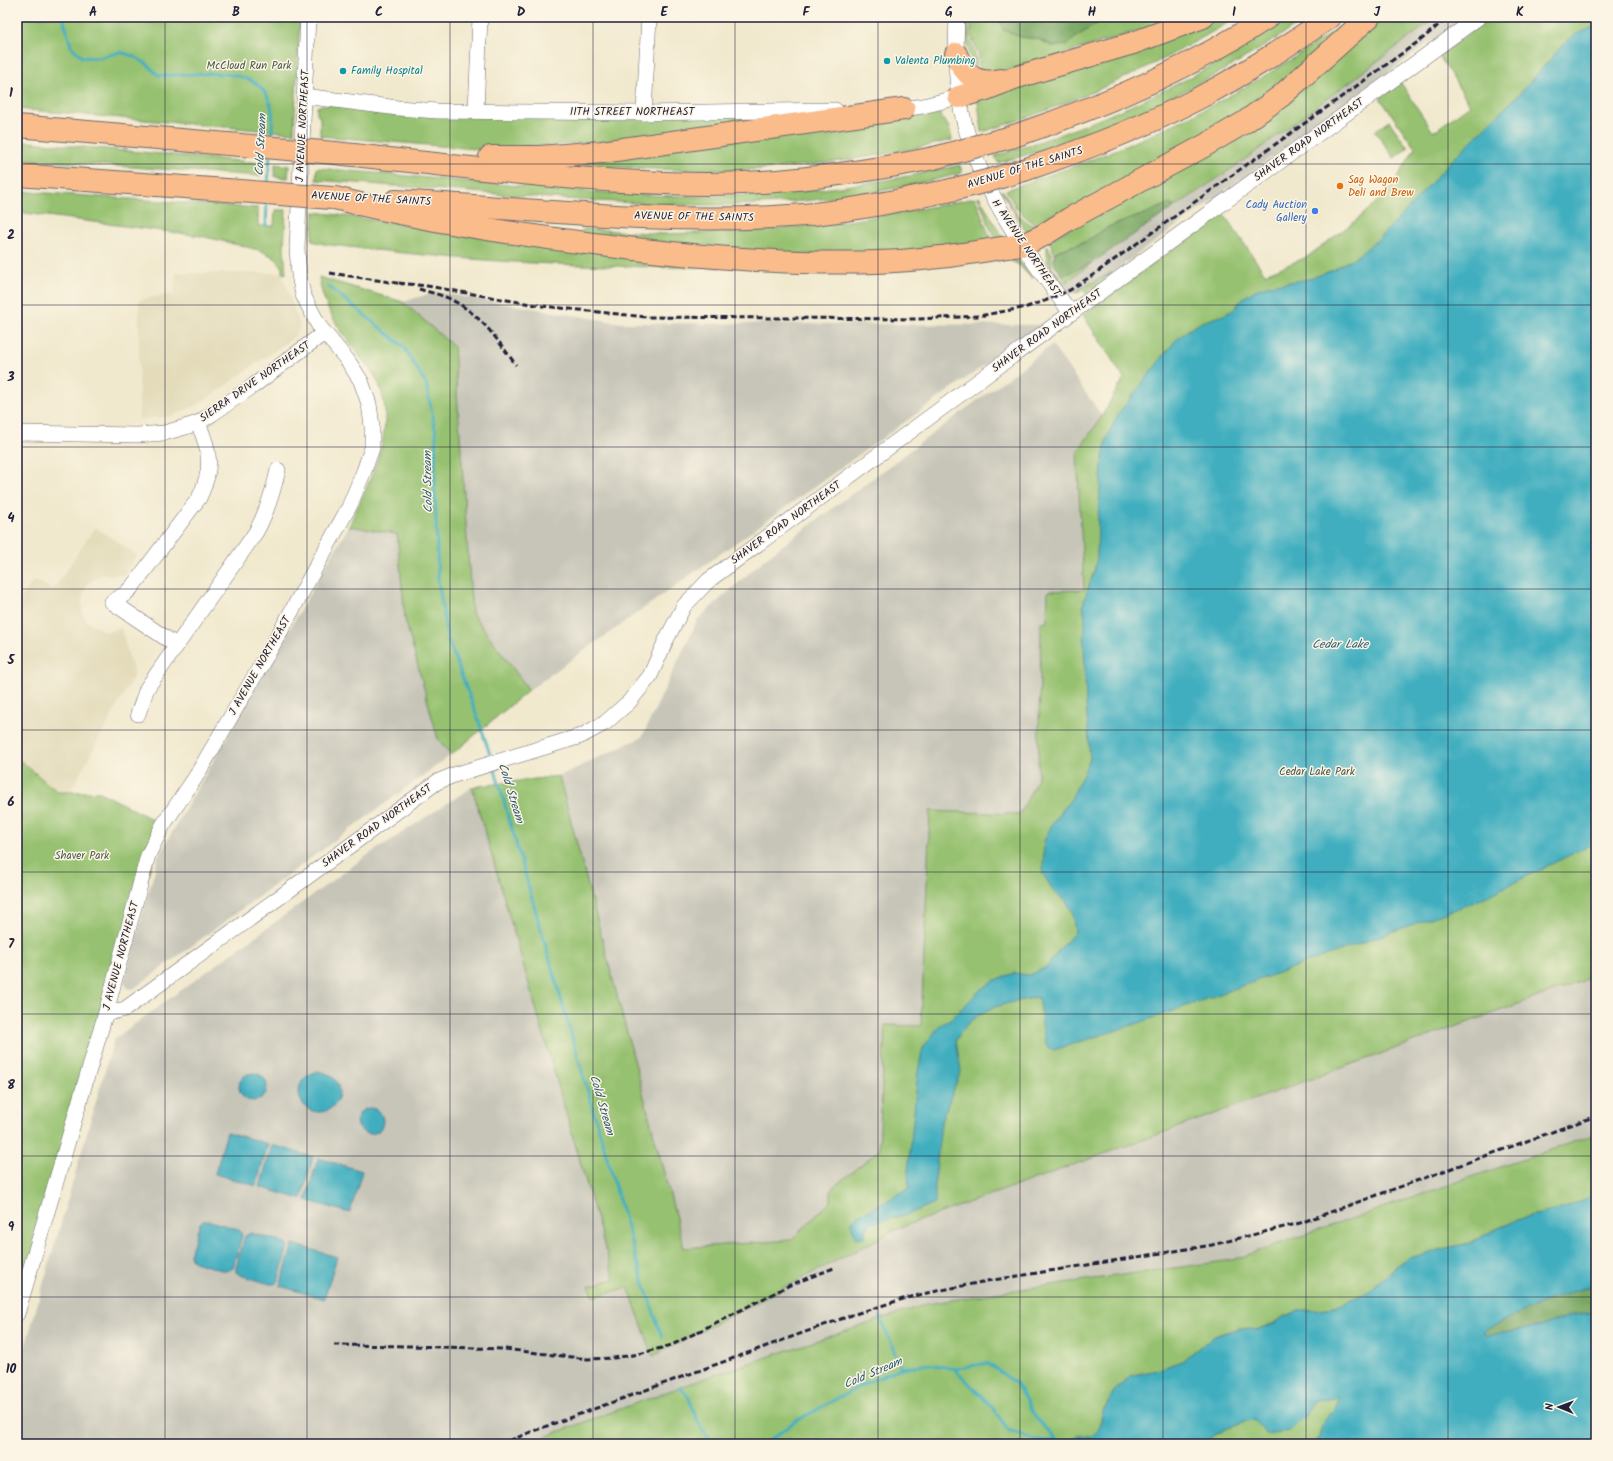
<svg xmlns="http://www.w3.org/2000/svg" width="1613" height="1461" font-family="Kalam,sans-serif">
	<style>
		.built { fill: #e3dbba }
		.industrial { fill: #c6c5b8 }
		.green { fill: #96c16f; stroke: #5c7255 }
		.forest { fill: #78a762; stroke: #4d644e }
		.water { fill: #41aebf; stroke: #32687d }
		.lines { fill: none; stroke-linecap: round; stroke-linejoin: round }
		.stream { stroke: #41aebf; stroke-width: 3 }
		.minor-casing { stroke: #6a686e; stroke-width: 16 }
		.highway-casing { stroke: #6a686e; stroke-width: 24 }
		.minor { stroke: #fff; stroke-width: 15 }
		.highway { stroke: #fabc8b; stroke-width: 22 }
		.rail { stroke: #22223b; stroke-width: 3; stroke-dasharray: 6 3; stroke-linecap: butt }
		.highway-bridge-casing { stroke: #6a686e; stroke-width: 24; stroke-linecap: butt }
		.highway-bridge { stroke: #fabc8b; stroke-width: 22 }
		.grid { fill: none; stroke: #22223b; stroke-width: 1; stroke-opacity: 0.55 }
		.culture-dot { fill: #0f9aa8; stroke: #fcf5e5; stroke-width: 1.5 }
		.food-dot { fill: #e8710a; stroke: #fcf5e5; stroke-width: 1.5 }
		.shop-dot { fill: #3f7fe0; stroke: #fcf5e5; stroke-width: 1.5 }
		.labels { text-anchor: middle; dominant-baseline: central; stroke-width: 3; stroke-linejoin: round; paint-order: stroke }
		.culture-label { font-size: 11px; fill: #0d838f; stroke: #fcf5e5; text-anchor: start }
		.park-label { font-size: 11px; fill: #4b5a4d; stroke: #fcf5e5 }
		.street-label { font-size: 11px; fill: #22223b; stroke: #fcf5e5 }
		.food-label { font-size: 11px; fill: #c56008; stroke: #fcf5e5; text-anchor: start }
		.shop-label { font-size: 11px; fill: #366cbe; stroke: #fcf5e5; text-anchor: end }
		.water-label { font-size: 12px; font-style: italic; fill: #2e5a70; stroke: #fcf5e5 }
		.neatline { fill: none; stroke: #22223b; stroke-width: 1.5 }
		.grid-label { font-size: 13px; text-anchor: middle; font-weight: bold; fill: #22223b }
	</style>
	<rect width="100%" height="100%" fill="#fcf5e5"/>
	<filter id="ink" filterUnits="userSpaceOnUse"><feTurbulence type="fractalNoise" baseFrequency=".025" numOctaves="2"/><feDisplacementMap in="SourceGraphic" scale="8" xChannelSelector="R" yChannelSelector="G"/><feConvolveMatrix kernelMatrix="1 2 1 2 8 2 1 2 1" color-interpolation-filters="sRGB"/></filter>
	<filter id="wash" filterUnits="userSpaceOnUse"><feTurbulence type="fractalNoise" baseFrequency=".012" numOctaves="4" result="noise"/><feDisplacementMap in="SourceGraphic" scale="16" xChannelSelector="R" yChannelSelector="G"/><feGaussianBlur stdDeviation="0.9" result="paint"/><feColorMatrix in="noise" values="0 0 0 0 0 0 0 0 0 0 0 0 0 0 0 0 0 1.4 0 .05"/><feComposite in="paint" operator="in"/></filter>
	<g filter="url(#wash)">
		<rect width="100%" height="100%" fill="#f1e9ce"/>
		<g class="built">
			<path d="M 176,273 L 282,273 L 300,327 L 294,337 L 196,406 L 169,417 L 139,419 L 139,300 L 174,294 Z"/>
			<path d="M 95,527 L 137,555 L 124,575 L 101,575 L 87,584 L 82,598 L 82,609 L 86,621 L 106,632 L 121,628 L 134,675 L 70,792 L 58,792 L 17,758 L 17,605 L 33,581 L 54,589 Z"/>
		</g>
		<g class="industrial">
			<path d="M 1437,17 L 1465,17 L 1113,272 L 1069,295 L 1062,284 L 1126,239 L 1243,161 Z"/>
			<path d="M 435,292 L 621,323 L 1041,325 L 529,690 L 472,613 L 454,347 L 403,302 Z"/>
			<path d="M 1052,345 L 1102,416 L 1077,453 L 1084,590 L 1047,622 L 1041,623 L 1038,778 L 1020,814 L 930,812 L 921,1027 L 885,1025 L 879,1150 L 831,1189 L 831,1201 L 791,1240 L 684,1248 L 559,776 L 642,737 L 698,619 L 767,557 Z"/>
			<path d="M 349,526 L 397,533 L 405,619 L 438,739 L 451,755 L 133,989 L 127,988 L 124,981 L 159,855 Z"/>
			<path d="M 472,787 L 614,1279 L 590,1286 L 594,1297 L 628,1287 L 848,1254 L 899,1228 L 1596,976 L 1596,1134 L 1232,1260 L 1021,1289 L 927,1304 L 713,1375 L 552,1434 L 530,1444 L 17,1444 L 17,1375 L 114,1039 L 365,857 Z"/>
		</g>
		<g class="green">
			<path d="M 17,17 L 300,17 L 294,133 L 17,109 Z"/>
			<path d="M 965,17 L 968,17 L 969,37 L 976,57 L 976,67 C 965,52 966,36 965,17 Z"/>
			<path d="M 971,17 L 1002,17 L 1001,23 L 1021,37 L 1038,39 L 1054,47 L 1068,44 L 1076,37 L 1107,17 L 1184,17 L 997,74 L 979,70 L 979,56 L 971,36 Z"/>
			<path d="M 1216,17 L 1237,17 C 1158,66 1072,105 982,132 L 977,96 L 1189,29 Z"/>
			<path d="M 1291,17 L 1308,17 C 1233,70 1148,113 1062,144 C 1041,151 1019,157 998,163 L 995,156 C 1055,138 1114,115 1171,87 C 1212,67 1252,42 1291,17 Z"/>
			<path d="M 1353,17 L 1360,17 L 1238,118 L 1039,229 L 1016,208 L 1006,190 C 1024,184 1042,177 1060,171 C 1165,134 1264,83 1353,17 Z"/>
			<path d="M 1379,17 L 1437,17 L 1243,161 L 1173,208 L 1173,205 L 1164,206 L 1142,215 L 1108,227 L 1085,242 L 1061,249 L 1055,252 L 1054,255 L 1052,246 L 1048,241 L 1108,207 Z"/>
			<path d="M 1490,17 L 1596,17 L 1596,976 L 899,1228 L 653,1356 L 628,1287 L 594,1297 L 589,1286 L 614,1279 L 472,787 L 559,776 L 684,1248 L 791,1240 L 831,1201 L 831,1189 L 879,1150 L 885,1025 L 921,1026 L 930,811 L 1020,814 L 1038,778 L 1041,622 L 1047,622 L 1048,591 L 1084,590 L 1077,453 L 1102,416 L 1124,378 L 1083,315 L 1223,213 L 1265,274 L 1307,257 L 1358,219 L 1390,190 L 1415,148 L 1380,98 L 1401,83 L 1433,132 L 1470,105 L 1439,56 Z"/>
			<path d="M 322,105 L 775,117 L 653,138 L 488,150 L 320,136 L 320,118 L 317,114 L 317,107 Z"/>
			<path d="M 938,110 L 939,110 L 943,120 L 949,127 L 952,140 C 898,153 843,162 787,167 C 720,174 651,169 584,165 L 584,160 L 892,120 L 938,113 Z"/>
			<path d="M 1389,121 L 1408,148 L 1394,158 L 1375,131 Z"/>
			<path d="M 17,141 L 262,163 L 260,176 L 17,159 Z"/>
			<path d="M 275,164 L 289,166 L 288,178 L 275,177 Z"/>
			<path d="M 960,165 L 962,173 C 882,194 798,205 716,205 C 665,205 614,202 563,199 C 481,193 399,186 316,180 L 317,168 C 402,175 487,184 573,190 C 621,194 670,197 719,196 C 799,194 881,184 960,165 Z"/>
			<path d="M 17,191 L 258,208 L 258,226 L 274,226 L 275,210 L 286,210 L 284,248 L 286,274 L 282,273 L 282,268 L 277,260 L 270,255 L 259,250 L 201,236 L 17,212 Z"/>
			<path d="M 1001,191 L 1003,191 L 1015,212 L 1036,229 L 1029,232 L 1025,230 Z"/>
			<path d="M 979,196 L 1002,237 L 997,240 C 987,227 985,211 978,197 Z"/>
			<path d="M 975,198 C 982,212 984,229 994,242 L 845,258 L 581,235 L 581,231 L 585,229 L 663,234 L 758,231 L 848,221 L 915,210 Z"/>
			<path d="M 314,212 L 331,214 L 720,268 C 652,267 583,266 514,262 C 451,258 388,252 324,244 L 312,241 Z"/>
			<path d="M 1047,245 L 1051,252 L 1052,267 L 1064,283 L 1062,284 L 1047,261 Z"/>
			<path d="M 1008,256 L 1021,263 L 1032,276 L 1032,279 L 1019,265 L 1011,261 Z"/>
			<path d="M 1093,262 L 1066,282 L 1058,270 L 1062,274 L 1070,273 Z"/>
			<path d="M 1113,272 L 1087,293 L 1083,290 L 1077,293 L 1074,292 Z"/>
			<path d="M 319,277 L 403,302 L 454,347 L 472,613 L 529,690 L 451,755 L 438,739 L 405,619 L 397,534 L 349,526 C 368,483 398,433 379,384 C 375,374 357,353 349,342 C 334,321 322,303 319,277 Z"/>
			<path d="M 17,758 L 58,792 L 100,792 L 163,825 L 17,1314 Z"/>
			<path d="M 1596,1134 L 1596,1195 L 1550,1213 L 1525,1217 L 1492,1231 L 1470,1243 L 1442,1249 L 1409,1258 L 1396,1266 L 1371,1289 L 1345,1303 L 1335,1307 L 1299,1311 L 1285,1316 L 1275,1323 L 1256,1330 L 1240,1328 L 1214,1336 L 1182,1361 L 1157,1370 L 1130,1376 L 1115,1390 L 1104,1409 L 1099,1427 L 1093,1436 L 1077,1436 L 1066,1444 L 530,1444 L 552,1434 L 713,1375 L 927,1304 L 1021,1289 L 1232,1260 Z"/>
			<path d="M 1338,1398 L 1336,1409 L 1323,1422 L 1319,1437 L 1313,1444 L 1202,1444 C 1216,1434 1236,1421 1254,1420 L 1260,1426 L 1305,1417 L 1314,1400 Z"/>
		</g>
		<g class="forest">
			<path d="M 1002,17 L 1107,17 L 1076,37 L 1068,44 L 1054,47 L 1038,39 L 1021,37 L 1003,30 L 1001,23 Z"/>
			<path d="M 1171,203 L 1173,208 L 1093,262 L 1070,273 L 1062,274 C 1055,268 1050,259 1057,251 L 1085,242 L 1108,227 L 1142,215 Z"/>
			<path d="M 1596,1284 L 1596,1312 L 1567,1316 L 1540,1327 L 1503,1332 L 1488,1337 L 1483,1333 L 1488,1328 L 1546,1301 Z"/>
		</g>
		<g class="water">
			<path d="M 1596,26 L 1596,842 L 1475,902 L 1142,1022 L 1054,1050 L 1047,1047 C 1042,1031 1041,1014 1038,997 C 1004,1004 974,1007 956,1040 L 961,1071 L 941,1122 L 935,1181 L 935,1203 L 909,1214 L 874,1223 L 867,1227 L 865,1231 L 865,1237 L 856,1238 L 852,1227 L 852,1221 L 857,1216 L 885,1202 L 909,1188 L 908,1171 L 918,1071 L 923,1048 L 940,1025 L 950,1020 L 980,990 L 995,980 L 1014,973 L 1029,975 L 1047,967 L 1058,951 L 1075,932 L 1072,912 L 1066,901 L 1055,893 L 1043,874 L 1044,841 L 1052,824 L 1071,799 L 1090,759 L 1086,704 L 1084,643 L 1085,619 L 1083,605 L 1086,594 L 1094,571 L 1097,557 L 1098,517 L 1102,465 L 1106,440 L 1118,414 L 1175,341 L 1188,330 L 1202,322 L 1224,315 L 1234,309 L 1242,299 L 1255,290 L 1270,285 L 1309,279 L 1333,270 L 1361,253 L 1375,242 L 1403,214 L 1450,162 L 1519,94 L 1561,47 L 1574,35 Z"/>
			<circle cx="319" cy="1092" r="20"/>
			<circle cx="253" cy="1087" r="14"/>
			<circle cx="370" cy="1121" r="13"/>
			<path d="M 227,1132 L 268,1144 L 256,1186 L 215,1174 Z"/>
			<path d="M 272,1145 L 313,1157 L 301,1199 L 260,1187 Z"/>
			<path d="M 318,1158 L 362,1171 L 350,1213 L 306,1200 Z"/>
			<path d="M 1596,1195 L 1596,1284 L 1546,1301 L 1488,1328 L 1483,1333 L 1488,1336 L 1503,1332 L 1540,1327 L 1567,1316 L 1596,1312 L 1596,1444 L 1313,1444 L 1319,1437 L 1323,1422 L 1335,1409 L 1338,1398 L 1314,1400 L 1305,1417 L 1289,1431 L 1265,1434 L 1260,1426 L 1254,1420 C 1236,1421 1216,1434 1202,1444 L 1066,1444 L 1077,1436 L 1093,1436 L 1099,1427 L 1104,1409 L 1115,1390 L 1130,1376 L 1157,1370 L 1182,1361 L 1214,1336 L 1240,1328 L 1257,1330 L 1275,1323 L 1285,1316 L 1299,1311 L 1335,1307 L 1345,1303 L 1371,1289 L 1389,1274 L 1396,1266 L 1409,1258 L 1442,1249 L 1470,1243 L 1492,1231 L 1525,1217 L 1550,1212 Z"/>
			<path d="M 203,1220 L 206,1220 L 238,1229 L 241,1232 L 242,1236 L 233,1268 L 229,1270 L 225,1271 L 194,1262 L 191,1259 L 190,1254 L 200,1223 Z"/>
			<path d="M 251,1233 L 284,1242 L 287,1245 L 287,1250 L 278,1281 L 275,1284 L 270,1284 L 240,1275 L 236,1272 L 236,1268 L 245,1236 Z"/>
			<path d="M 293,1244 L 337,1257 L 324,1299 L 280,1286 Z"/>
		</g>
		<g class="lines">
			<g class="stream">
				<path d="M 63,17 L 71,46 L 82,57 L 99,58 L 120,52 L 133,56 L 147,64 L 158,75 C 193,77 260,60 271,106 C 274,116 272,129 271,140"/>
				<path d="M 268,186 L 270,155"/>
				<path d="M 266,226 L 267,201"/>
				<path d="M 328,286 L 404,347 L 426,384 L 436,433 L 435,488 L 438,580 L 447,637 L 477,716 L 492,760"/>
				<path d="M 494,767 L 640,1272 L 662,1337"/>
				<path d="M 880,1316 L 901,1368"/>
				<path d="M 955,1369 L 992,1407 L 1008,1430 L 1034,1440 L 1056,1441"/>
				<path d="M 680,1387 L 688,1396 L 700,1426 L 711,1443 L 714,1444"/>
				<path d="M 765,1444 L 794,1422 L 866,1383 L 901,1368 L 930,1364 L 955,1369 L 987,1363 L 1016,1383 L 1036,1418 L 1059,1444"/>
			</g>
		</g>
	</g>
	<g filter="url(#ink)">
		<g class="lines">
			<defs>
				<g id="minor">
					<path d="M 957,17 C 956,43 955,70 959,96 C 971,179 1022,247 1071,313"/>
					<path d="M 304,96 L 398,108 L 437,111 L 644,113 L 835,110"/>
					<path d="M 895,110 L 923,106 L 959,97"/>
					<path d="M 476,111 L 480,17"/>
					<path d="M 644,113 L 649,17"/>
					<path d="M 17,433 L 137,435 L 164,433 L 182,428 L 198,423 L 212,414 L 253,386 L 324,333"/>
					<path d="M 112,602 L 125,594 L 132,587 L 199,498 C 213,469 211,452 198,423"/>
					<path d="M 112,602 L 176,645"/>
					<path d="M 138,714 L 147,688 L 256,532 C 267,512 273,492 278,470"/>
					<path d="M 106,1012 L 113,1012 L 125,1009 L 284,894 L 437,782 L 454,775 L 581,736 L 605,723 L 629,702 L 650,676 L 666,640 L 684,606 L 709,580 L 1030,343 L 1479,17"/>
					<path d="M 17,1314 L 106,1012 L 148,855 L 163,825 L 195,778 L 274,643 L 349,507 L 364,471 L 372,448 L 372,426 L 369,404 L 361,381 L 348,361 L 319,326 L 303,295 L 299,275 L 297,248 L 308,17"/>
				</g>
				<g id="highway">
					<path d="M 956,54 C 966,77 976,85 1001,80"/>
					<path d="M 959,97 L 986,89 L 1014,78 L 1133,43 L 1203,17"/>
					<path d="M 17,126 L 228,144"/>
					<path d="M 1011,137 C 1101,107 1189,70 1268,17"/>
					<path d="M 335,153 C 458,166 582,183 706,184 C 783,184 859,173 934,158"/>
					<path d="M 490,157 L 539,157 L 602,152 L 904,109"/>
					<path d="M 1024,170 C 1084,150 1144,127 1201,97 C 1246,73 1288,46 1330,17"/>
					<path d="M 17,175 L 226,190"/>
					<path d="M 335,198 C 425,221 517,235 610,246 C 698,257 788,265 877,262 C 923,261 969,253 1014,246 L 1022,245 L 1042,236 L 1069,219 L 1204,146 L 1245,122 L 1281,96 L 1369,17"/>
					<path d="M 395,201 C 526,208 658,225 789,216 C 842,213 895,201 947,191"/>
				</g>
			</defs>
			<use href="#minor" class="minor-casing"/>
			<use href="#highway" class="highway-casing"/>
			<use href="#minor" class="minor"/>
			<use href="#highway" class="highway"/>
			<g class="rail">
				<path d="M 330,273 L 403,284"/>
				<path d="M 399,283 L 427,286 L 542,306 L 646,317 L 919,319 L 979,316 L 1027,307 L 1047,300 L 1070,290 L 1093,275 L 1422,39 L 1448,17"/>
				<path d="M 419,289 C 428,292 439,294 448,298 C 480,313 496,338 516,365"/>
				<path d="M 334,1345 L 411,1346 L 504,1349 L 588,1359 L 614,1358 L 639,1354 L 672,1345 L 790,1285 L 834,1268"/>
				<path d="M 501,1444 L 536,1430 L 852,1315 L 903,1299 L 927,1293 L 987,1281 L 1212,1245 L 1300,1223 L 1596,1116"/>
			</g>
			<defs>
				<g id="highway-bridge">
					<path d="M 228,144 L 335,153"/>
					<path d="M 934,158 L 1011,137"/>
					<path d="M 226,190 L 332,198"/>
					<path d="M 947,191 L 991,180 L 1024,170"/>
				</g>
			</defs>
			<use href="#highway-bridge" class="highway-bridge-casing"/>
			<use href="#highway-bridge" class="highway-bridge"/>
		</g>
	</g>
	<path class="grid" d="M 165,17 L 165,1444M 307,17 L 307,1444M 450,17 L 450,1444M 593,17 L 593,1444M 735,17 L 735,1444M 878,17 L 878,1444M 1020,17 L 1020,1444M 1163,17 L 1163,1444M 1306,17 L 1306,1444M 1448,17 L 1448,1444M 17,164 L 1596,164M 17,305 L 1596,305M 17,447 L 1596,447M 17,589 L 1596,589M 17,730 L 1596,730M 17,872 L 1596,872M 17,1014 L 1596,1014M 17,1156 L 1596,1156M 17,1297 L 1596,1297"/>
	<g class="culture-dot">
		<circle cx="887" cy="61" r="4"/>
		<circle cx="343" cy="71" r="4"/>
	</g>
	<circle class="food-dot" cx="1340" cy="186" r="4"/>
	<circle class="shop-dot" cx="1315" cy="211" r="4"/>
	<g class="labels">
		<g class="culture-label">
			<text x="895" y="61">Valenta Plumbing</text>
			<text x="351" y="71">Family Hospital</text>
		</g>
		<g class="park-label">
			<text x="249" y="66">McCloud Run Park</text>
			<text x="1317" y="772">Cedar Lake Park</text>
			<text x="82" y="856">Shaver Park</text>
		</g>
		<g class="street-label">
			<text x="632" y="112">11TH STREET NORTHEAST</text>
			<text transform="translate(303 126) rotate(-87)">J AVENUE NORTHEAST</text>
			<text transform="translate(1309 140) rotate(-36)">SHAVER ROAD NORTHEAST</text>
			<text transform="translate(1025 168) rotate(-17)">AVENUE OF THE SAINTS</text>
			<text transform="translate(371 199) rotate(3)">AVENUE OF THE SAINTS</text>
			<text transform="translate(694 217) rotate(1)">AVENUE OF THE SAINTS</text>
			<text transform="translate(1026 248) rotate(56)">H AVENUE NORTHEAST</text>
			<text transform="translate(1047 331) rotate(-36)">SHAVER ROAD NORTHEAST</text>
			<text transform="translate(255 382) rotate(-35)">SIERRA DRIVE NORTHEAST</text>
			<text transform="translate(786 523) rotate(-36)">SHAVER ROAD NORTHEAST</text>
			<text transform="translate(260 666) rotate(-60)">J AVENUE NORTHEAST</text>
			<text transform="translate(377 826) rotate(-36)">SHAVER ROAD NORTHEAST</text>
			<text transform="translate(121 956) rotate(-75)">J AVENUE NORTHEAST</text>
		</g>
		<g class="food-label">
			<text x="1348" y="180">Sag Wagon<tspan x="1348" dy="13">Deli and Brew</tspan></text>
		</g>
		<g class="shop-label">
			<text x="1307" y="205">Cady Auction<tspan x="1307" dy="13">Gallery</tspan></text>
		</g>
		<g class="water-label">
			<text transform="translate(261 145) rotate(-87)">Cold Stream</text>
			<text transform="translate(428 482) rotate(-91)">Cold Stream</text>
			<text x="1340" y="644">Cedar Lake</text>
			<text transform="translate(511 793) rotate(73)">Cold Stream</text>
			<text transform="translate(602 1105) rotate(74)">Cold Stream</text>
			<text transform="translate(873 1373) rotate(-23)">Cold Stream</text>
		</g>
	</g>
	<rect width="1613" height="1461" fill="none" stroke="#fcf5e5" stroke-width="44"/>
	<g transform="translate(1559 1407) rotate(271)" stroke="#fcf5e5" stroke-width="3" paint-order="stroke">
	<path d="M0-3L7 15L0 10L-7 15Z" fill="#22223b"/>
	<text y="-6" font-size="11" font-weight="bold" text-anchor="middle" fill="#22223b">N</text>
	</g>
	<rect x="22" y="22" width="1569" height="1417" class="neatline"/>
	<g class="grid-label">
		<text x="93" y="16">A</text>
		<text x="236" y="16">B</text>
		<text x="379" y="16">C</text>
		<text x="521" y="16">D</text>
		<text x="664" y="16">E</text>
		<text x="806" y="16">F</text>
		<text x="949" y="16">G</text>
		<text x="1092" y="16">H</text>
		<text x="1234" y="16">I</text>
		<text x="1377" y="16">J</text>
		<text x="1520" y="16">K</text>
		<text x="11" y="97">1</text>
		<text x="11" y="239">2</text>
		<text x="11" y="381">3</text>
		<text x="11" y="522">4</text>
		<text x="11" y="664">5</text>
		<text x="11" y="806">6</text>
		<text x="11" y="948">7</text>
		<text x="11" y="1089">8</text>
		<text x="11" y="1231">9</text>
		<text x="11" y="1373">10</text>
	</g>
</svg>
